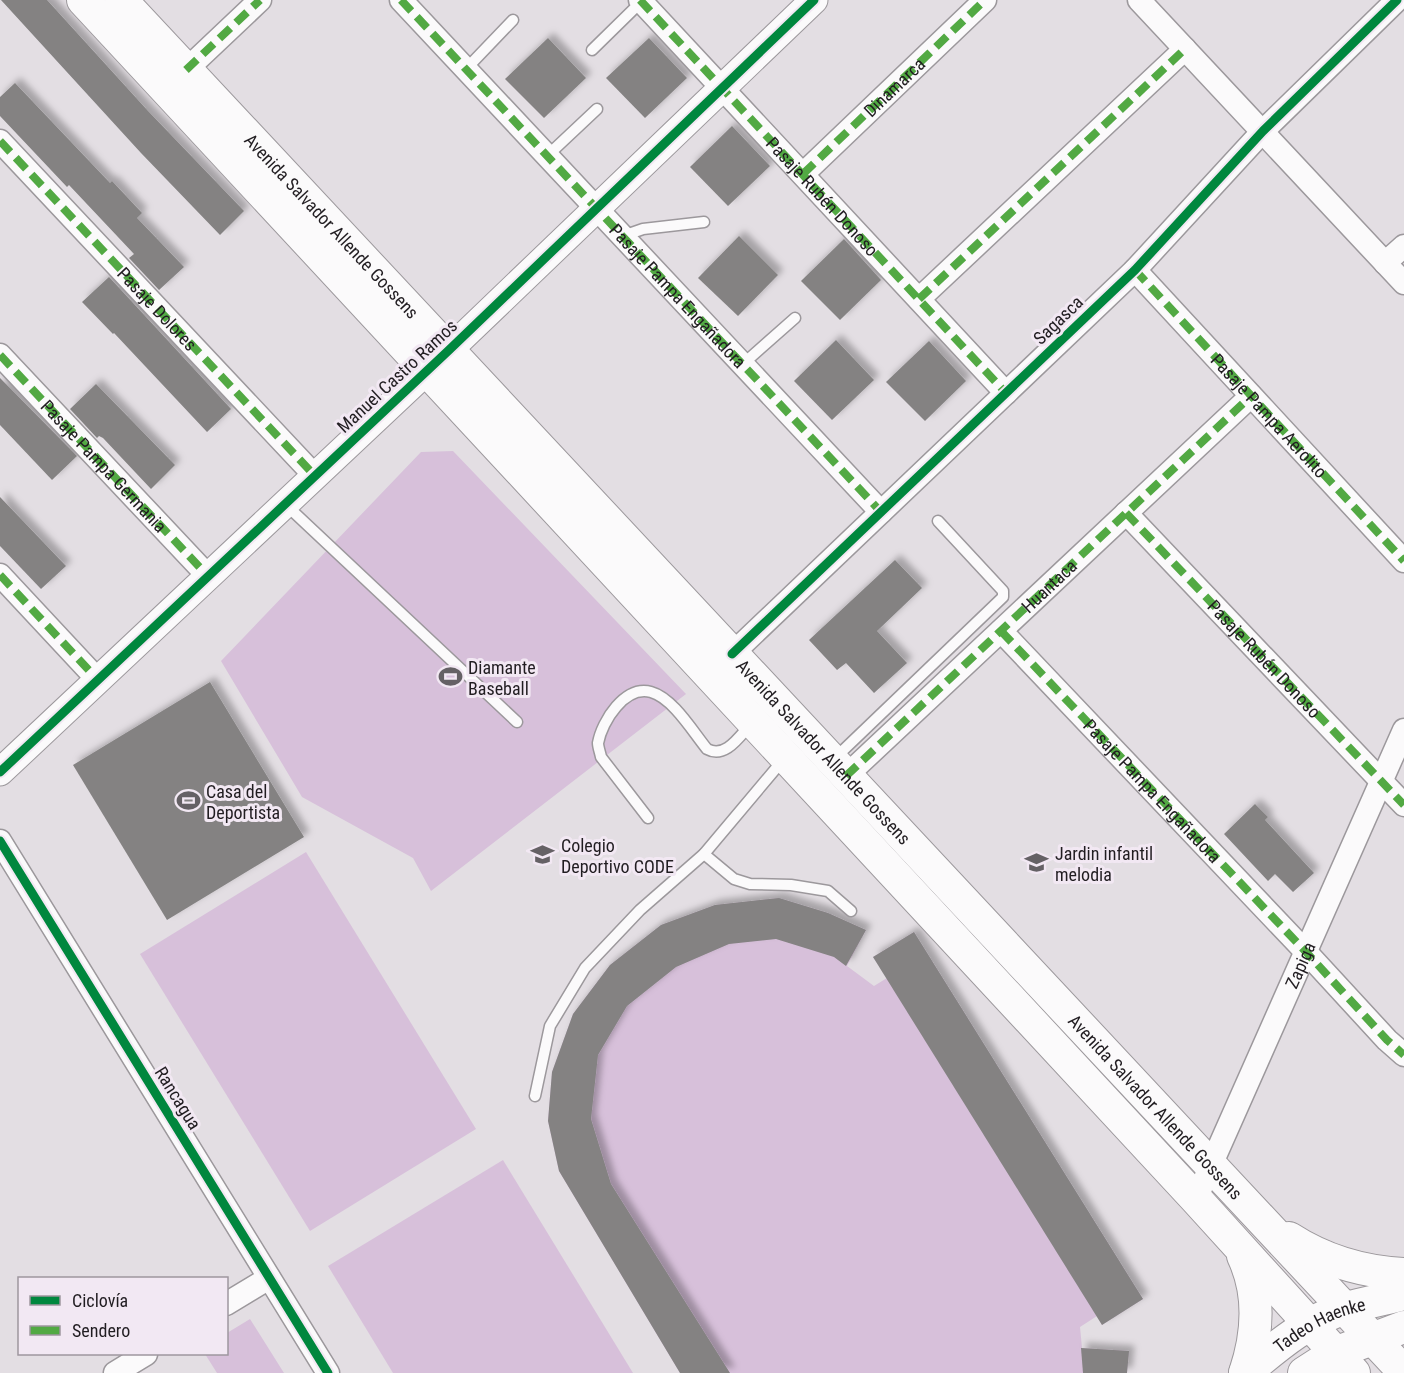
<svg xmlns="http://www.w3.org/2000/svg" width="1404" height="1373" font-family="'Roboto Condensed',sans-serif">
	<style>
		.green { fill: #d7c0da }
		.building { fill: #848282; filter: url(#shadow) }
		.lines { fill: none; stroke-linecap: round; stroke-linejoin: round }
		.service-casing { stroke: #9c989c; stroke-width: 13 }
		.minor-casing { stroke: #9c989c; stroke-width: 25 }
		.tertiary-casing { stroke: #9c989c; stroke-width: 29 }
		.secondary-casing { stroke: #9c989c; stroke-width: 34 }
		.service { stroke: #fbfafb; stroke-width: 10 }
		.minor { stroke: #fbfafb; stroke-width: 22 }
		.tertiary { stroke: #fbfafb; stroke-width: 27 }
		.secondary { stroke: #fbfafb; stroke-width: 32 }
		.quiet { stroke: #52a943; stroke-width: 8; stroke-dasharray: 15 8; stroke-linecap: butt }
		.cycleway-casing { stroke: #f2e8f3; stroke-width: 13 }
		.cycleway { stroke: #00873e; stroke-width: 9 }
		.labels { text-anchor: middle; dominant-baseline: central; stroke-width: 6; stroke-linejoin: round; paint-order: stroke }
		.street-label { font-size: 18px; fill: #211d21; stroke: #f2e8f3 }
		.poi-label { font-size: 18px; fill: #211d21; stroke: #f2e8f3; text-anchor: start }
	</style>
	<defs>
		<filter id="shadow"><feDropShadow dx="5.5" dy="-5.5" stdDeviation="3" flood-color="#0004"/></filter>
	</defs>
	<rect width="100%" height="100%" fill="#e3dee3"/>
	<g class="green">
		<path d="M 453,451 L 686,694 L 431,891 L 413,858 L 302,797 L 221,661 L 421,452 Z"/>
		<path d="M 306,852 L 476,1129 L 310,1231 L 140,954 Z"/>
		<path d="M 779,898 L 828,913 L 866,930 L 847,966 L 874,986 L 887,978 L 873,957 L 914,932 L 1143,1299 L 1102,1325 L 1097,1316 L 1080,1327 L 1082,1348 L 1129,1351 L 1127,1373 L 680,1373 L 559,1171 L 548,1121 L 552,1072 L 573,1014 L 610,965 L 661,925 L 715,905 Z"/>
		<path d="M 503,1160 L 633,1373 L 393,1373 L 328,1266 Z"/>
		<path d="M 250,1319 L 284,1373 L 217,1373 L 205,1354 L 226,1354 L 227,1333 Z"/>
	</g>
	<g class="building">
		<path d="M 1,0 L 47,0 L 148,111 L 244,211 L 220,235 L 141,153 Z"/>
		<path d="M 548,38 L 586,78 L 544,118 L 505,79 Z"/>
		<path d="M 649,38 L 687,78 L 645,118 L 606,78 Z"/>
		<path d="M 15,83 L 110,183 L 112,181 L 142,213 L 137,218 L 184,267 L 159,290 L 129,258 L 134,254 L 69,185 L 67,187 L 0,116 L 0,97 Z"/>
		<path d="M 732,126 L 770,166 L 728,206 L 690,167 Z"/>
		<path d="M 739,236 L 778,275 L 738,316 L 698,278 Z"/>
		<path d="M 844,239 L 881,280 L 840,320 L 801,281 Z"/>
		<path d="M 109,277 L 231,409 L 207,432 L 114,333 L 113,334 L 82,302 Z"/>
		<path d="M 836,340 L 874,380 L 832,420 L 794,381 Z"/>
		<path d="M 929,341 L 966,381 L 925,421 L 886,382 Z"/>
		<path d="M 0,378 L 77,456 L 52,480 L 0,425 Z"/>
		<path d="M 96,384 L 175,465 L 151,489 L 103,438 L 99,436 L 97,438 L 70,409 Z"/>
		<path d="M 0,497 L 66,566 L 41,589 L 0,546 Z"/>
		<path d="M 895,560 L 922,588 L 877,631 L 907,663 L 874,693 L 846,663 L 837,670 L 809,640 Z"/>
		<path d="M 210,682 L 304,837 L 167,920 L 73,765 Z"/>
		<path d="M 1255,804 L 1268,817 L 1265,820 L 1314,873 L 1293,892 L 1275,874 L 1268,881 L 1224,834 Z"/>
		<path d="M 779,898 L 828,913 L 866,930 L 846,966 L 834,957 L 776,939 L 729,944 L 676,967 L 627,1006 L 598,1055 L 591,1119 L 611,1184 L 730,1373 L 680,1373 L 559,1171 L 548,1121 L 552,1072 L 573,1014 L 610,965 L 661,925 L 715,905 Z"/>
		<path d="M 914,932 L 1143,1299 L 1102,1325 L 873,957 Z"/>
		<path d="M 1081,1348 L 1129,1351 L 1127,1373 L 1083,1373 Z"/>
	</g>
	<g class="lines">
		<defs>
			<g id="service">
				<path d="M 592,50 L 642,1"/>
				<path d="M 466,69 L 513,20"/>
				<path d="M 547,156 L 597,109"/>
				<path d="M 623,236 L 643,229 L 704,222"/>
				<path d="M 743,364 L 795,318"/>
				<path d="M 285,504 L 517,722"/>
				<path d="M 834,759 L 1003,597 L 1003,591 L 938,521"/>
				<path d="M 648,818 L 601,757 C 600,752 598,747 598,743 C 602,721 625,685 651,692 C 673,698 693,732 707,749 C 725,759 739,737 750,725"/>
				<path d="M 704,854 L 734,879 L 750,884 L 791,885 L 828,891 L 851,911"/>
				<path d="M 535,1096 L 550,1026 L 585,968 L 640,910 L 704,854 L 783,760"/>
			</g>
			<g id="minor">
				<path id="s1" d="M 401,0 L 881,512"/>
				<path d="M 640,0 L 1006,393"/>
				<path d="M 1139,0 L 1404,283"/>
				<path d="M 186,70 L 260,0"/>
				<path d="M 0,141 L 315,476"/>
				<path id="s2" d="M 803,174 L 985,0"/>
				<path d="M 1385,263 L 1404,246"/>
				<path d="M 1135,270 L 1404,561"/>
				<path d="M 919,299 L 1185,49"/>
				<path d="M 0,355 L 208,576"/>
				<path id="s3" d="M 1126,513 L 1404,805"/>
				<path d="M 0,575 L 98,680"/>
				<path id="s4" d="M 1001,631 L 1306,952 L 1387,1040 L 1404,1055"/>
				<path d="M 732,654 L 1135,270 L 1263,131 L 1397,0"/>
				<path d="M 846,776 L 1251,396"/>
				<path d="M 0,841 L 328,1373"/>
				<path id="s5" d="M 1196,1199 L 1404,730"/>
				<path d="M 226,1304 L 269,1278"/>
				<path d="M 115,1373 L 146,1354"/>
			</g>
			<path id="tertiary" d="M 0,772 L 448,351 L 814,0"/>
			<g id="secondary">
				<path d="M 83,0 L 1196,1199 L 1354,1373"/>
				<path id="s6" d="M 121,0 L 1404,1372"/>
				<path d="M 1289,1238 C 1323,1260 1363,1272 1404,1274"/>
				<path d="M 1243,1256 C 1261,1294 1258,1334 1245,1373"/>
				<path id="s7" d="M 1245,1373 C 1275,1348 1307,1320 1346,1308 C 1365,1303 1385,1299 1404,1294"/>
				<path d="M 1304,1373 L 1335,1353 L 1404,1327"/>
			</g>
		</defs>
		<use href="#service" class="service-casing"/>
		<use href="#minor" class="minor-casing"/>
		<use href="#tertiary" class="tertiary-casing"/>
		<use href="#secondary" class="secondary-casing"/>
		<use href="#service" class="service"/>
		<use href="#minor" class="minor"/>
		<use href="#tertiary" class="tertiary"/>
		<use href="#secondary" class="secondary"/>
		<g class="quiet">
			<path d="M 401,0 L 881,512"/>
			<path id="s8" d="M 640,0 L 1006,393"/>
			<path d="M 186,70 L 260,0"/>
			<path id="s9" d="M 0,141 L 315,476"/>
			<path d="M 803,174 L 985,0"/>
			<path id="s10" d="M 1135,270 L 1404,561"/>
			<path d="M 919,299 L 1185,49"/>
			<path id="s11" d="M 0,355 L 208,576"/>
			<path d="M 1126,513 L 1404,805"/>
			<path d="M 0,575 L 98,680"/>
			<path d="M 1001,631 L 1306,952 L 1387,1040 L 1404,1055"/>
			<path id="s12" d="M 846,776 L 1251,396"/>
		</g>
		<defs>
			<g id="cycleway">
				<path d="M 732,654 L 1135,270 L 1263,131 L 1397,0"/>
				<path d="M 0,772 L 448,351 L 814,0"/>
				<path d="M 0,841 L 328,1373"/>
			</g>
		</defs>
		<use href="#cycleway" class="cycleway-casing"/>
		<use href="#cycleway" class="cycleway"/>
	</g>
	<defs>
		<symbol id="stadium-bare" viewBox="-9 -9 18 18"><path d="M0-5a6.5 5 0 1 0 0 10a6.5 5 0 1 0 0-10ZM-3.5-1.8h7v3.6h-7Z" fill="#656165" stroke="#f2e8f3" stroke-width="2.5" paint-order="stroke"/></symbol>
		<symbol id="school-bare" viewBox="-9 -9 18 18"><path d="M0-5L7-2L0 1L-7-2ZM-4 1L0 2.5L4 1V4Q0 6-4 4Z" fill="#656165" stroke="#f2e8f3" stroke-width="2.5" paint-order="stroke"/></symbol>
	</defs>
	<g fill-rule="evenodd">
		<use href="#stadium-bare" x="434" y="660" width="33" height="33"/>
		<use href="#stadium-bare" x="172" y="784" width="33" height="33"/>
		<use href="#school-bare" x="526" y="838" width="33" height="33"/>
		<use href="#school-bare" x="1020" y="846" width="33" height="33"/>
	</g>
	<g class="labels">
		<g class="street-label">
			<text stroke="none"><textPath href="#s2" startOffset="126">Dinamarca</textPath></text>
			<text stroke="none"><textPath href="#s8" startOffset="268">Pasaje Rubén Donoso</textPath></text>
			<text stroke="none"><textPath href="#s6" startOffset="309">Avenida Salvador Allende Gossens</textPath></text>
			<text stroke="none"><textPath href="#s1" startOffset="405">Pasaje Pampa Engañadora</textPath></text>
			<text stroke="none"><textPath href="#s9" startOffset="230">Pasaje Dolores</textPath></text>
			<text transform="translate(1058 320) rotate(-44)">Sagasca</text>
			<text transform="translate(397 376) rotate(-43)">Manuel Castro Ramos</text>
			<text stroke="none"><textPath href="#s10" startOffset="198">Pasaje Pampa Aerolito</textPath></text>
			<text stroke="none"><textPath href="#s11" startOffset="152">Pasaje Pampa Germania</textPath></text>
			<text stroke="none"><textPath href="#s12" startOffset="278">Huantaca</textPath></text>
			<text stroke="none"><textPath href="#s3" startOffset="201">Pasaje Rubén Donoso</textPath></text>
			<text stroke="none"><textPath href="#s6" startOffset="1029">Avenida Salvador Allende Gossens</textPath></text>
			<text stroke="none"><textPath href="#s4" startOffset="220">Pasaje Pampa Engañadora</textPath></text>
			<text stroke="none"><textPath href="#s5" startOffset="256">Zapiga</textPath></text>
			<text transform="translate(178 1098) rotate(58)">Rancagua</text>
			<text stroke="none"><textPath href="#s6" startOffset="1515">Avenida Salvador Allende Gossens</textPath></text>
			<text stroke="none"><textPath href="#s7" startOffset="90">Tadeo Haenke</textPath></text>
		</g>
		<g class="poi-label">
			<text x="468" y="667">Diamante<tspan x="468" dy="21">Baseball</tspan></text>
			<text x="206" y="791">Casa del<tspan x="206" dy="21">Deportista</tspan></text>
			<text x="561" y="845">Colegio<tspan x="561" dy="21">Deportivo CODE</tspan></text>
			<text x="1055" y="853">Jardin infantil<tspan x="1055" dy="21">melodia</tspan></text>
		</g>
	</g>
	<rect x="18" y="1277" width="210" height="78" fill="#f2e8f3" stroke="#9e979f" stroke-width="1.5"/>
	<rect x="30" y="1296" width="30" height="9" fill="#00873e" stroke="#9e979f" stroke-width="1.5"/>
	<text x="72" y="1307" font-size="18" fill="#211d21">Ciclovía</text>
	<rect x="30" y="1326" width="30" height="9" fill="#52a943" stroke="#9e979f" stroke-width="1.5"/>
	<text x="72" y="1337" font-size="18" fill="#211d21">Sendero</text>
</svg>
